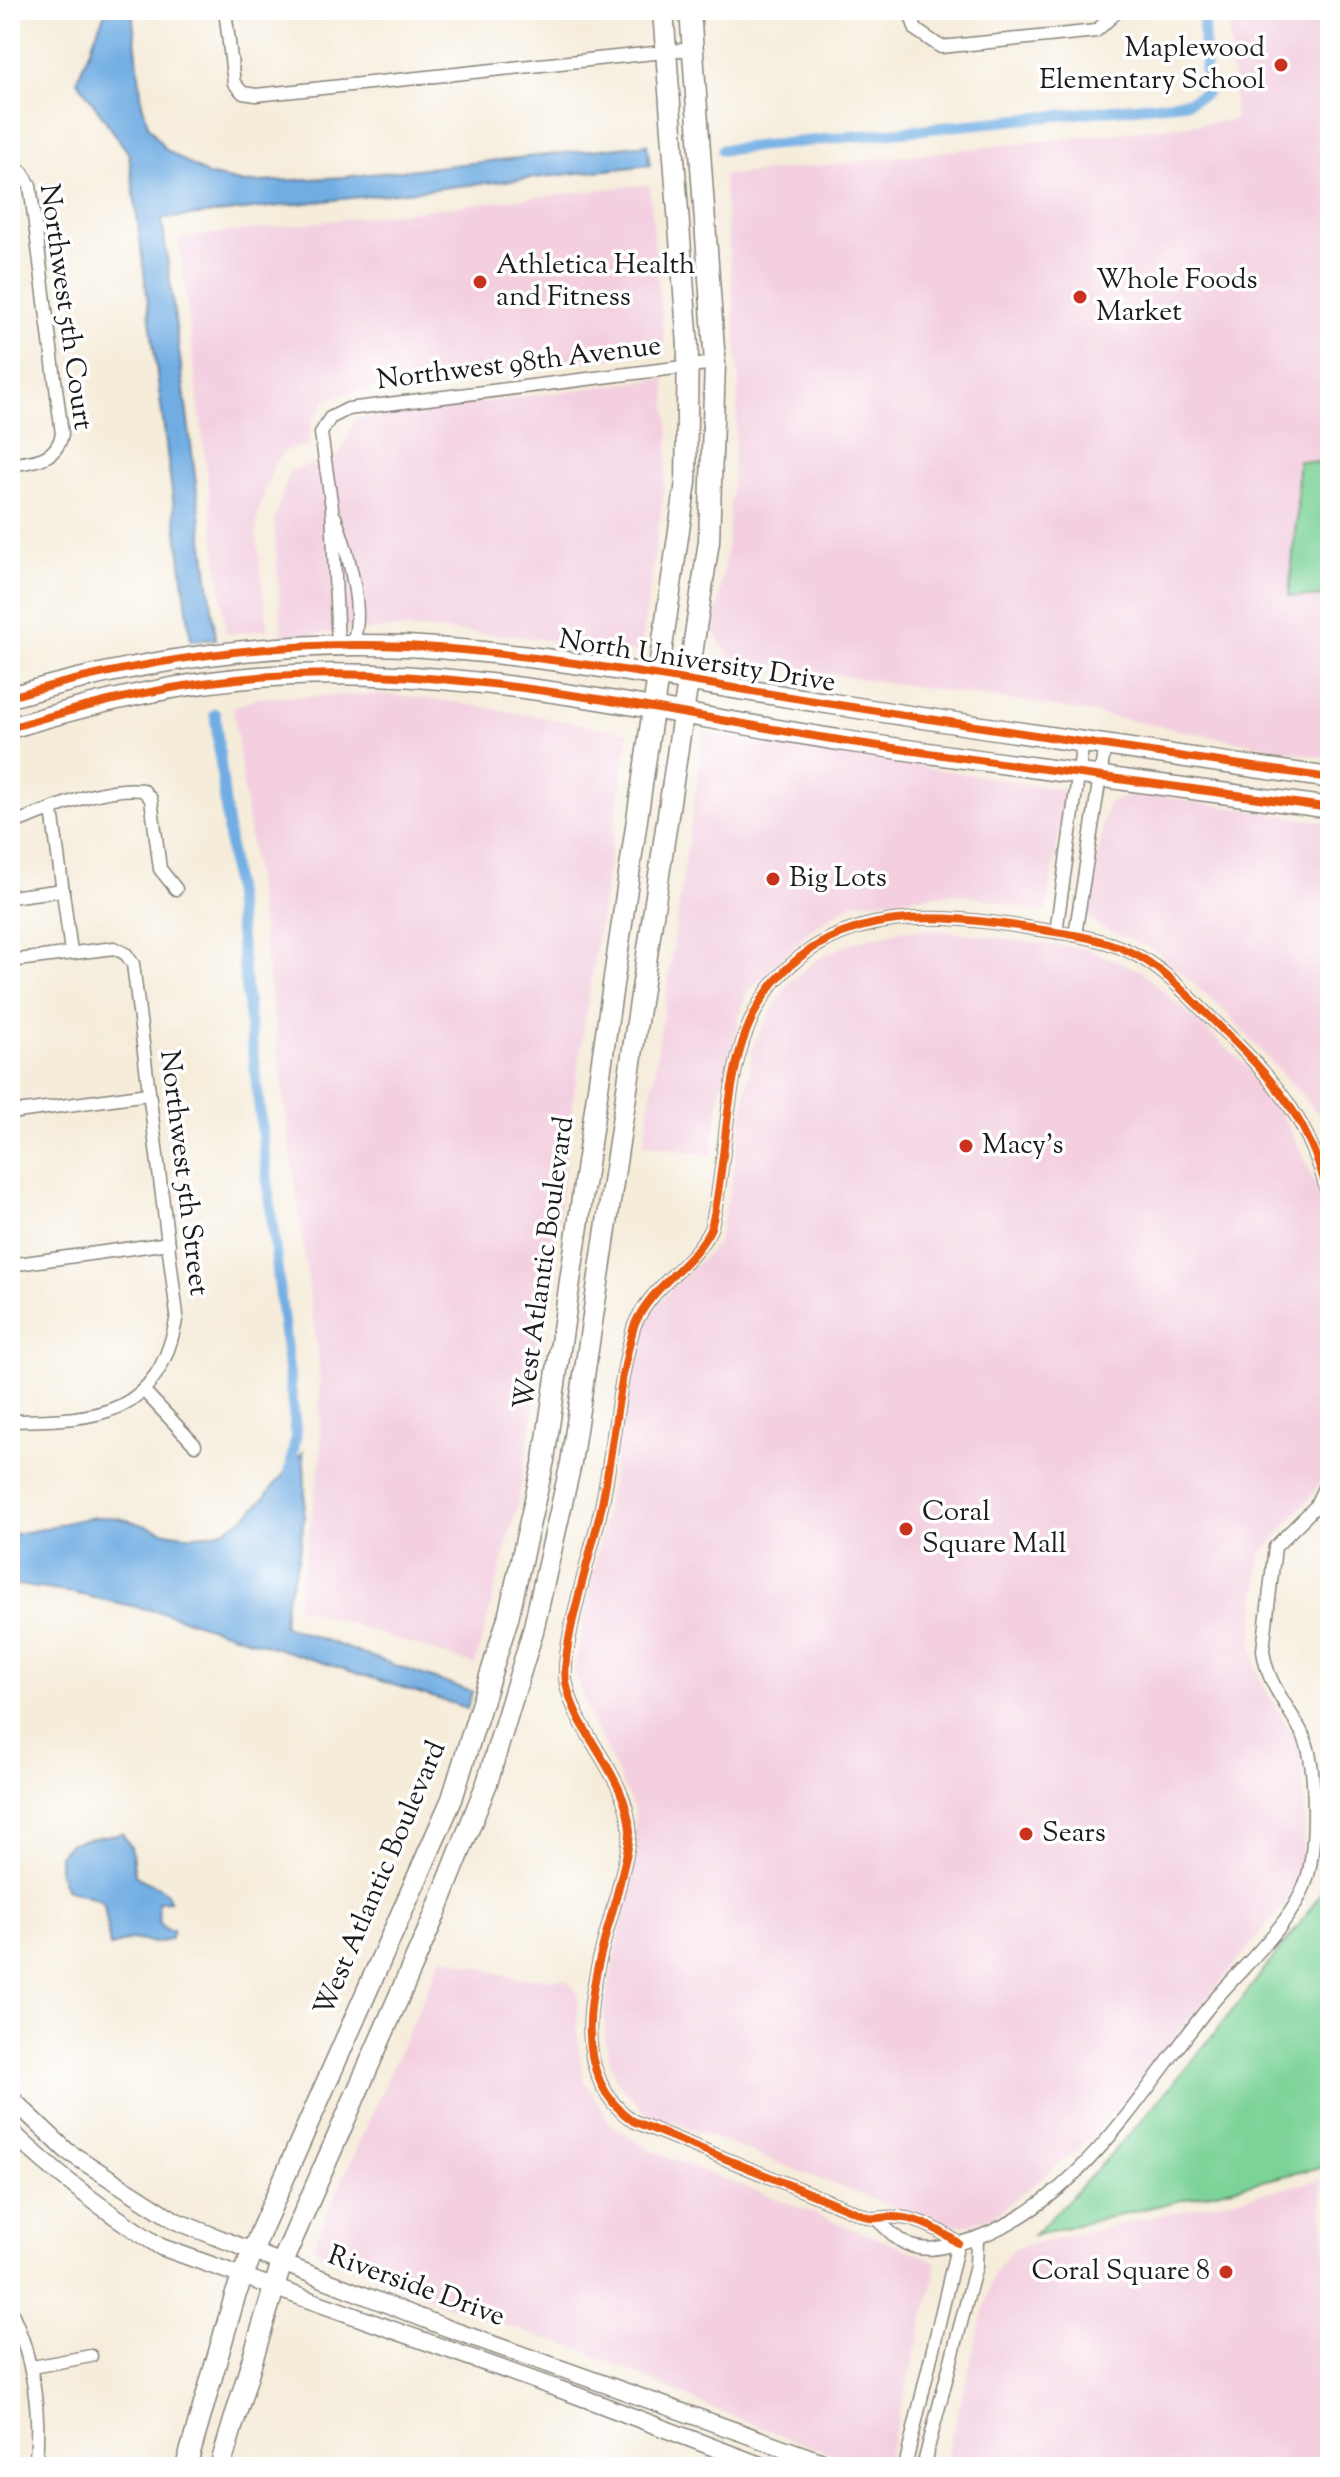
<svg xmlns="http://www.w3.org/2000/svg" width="1340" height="2477" font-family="'Sorts Mill Goudy',serif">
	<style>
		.built { fill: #f3cfe0 }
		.green { fill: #7bd397; stroke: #4c785a; stroke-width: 2 }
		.water { fill: #71ade3; stroke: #466480; stroke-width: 2 }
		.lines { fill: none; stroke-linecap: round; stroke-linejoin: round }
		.canal { stroke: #71ade3; stroke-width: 11 }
		.minor-casing { stroke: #88847b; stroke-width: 15 }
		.tertiary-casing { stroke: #88847b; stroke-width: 19 }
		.primary-casing { stroke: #88847b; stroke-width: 23 }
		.minor { stroke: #fff; stroke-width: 12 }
		.tertiary { stroke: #fff; stroke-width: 16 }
		.primary { stroke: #fff; stroke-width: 20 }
		.cycleway-casing { stroke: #fff; stroke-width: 13 }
		.cycleway { stroke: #e8590c; stroke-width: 8 }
		.poi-dot { fill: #c8321e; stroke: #fff; stroke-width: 3 }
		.labels { text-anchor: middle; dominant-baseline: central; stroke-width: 7; stroke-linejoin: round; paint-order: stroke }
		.poi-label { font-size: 28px; fill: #1c1c1c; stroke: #fff; text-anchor: start }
		.street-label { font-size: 28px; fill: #1c1c1c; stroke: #fff }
	</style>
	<rect width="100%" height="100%" fill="#fff"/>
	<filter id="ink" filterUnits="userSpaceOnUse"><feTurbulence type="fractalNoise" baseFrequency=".0125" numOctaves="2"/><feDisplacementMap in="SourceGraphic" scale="16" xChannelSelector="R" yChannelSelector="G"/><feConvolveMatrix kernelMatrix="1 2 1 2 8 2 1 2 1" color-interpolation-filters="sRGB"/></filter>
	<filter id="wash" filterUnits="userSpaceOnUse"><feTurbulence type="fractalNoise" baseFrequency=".006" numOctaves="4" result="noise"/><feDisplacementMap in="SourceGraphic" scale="32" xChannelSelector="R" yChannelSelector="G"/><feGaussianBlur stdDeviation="1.8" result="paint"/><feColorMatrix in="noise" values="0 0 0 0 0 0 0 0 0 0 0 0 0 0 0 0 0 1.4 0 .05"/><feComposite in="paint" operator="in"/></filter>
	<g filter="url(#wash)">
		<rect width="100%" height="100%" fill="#f5ecda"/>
		<g class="built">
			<path d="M 1228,10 L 1330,10 L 1330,759 L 1081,711 L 731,659 L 714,632 L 728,538 L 739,383 L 723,176 L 1235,120 Z"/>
			<path d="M 649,184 L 665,351 L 354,391 L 327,399 L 313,419 L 309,445 L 286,450 L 275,463 L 258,512 L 256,531 L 268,629 L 226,634 L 179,238 Z"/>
			<path d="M 665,378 L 669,436 L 663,499 L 640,652 L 516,636 L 404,628 L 282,636 L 274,519 L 290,471 L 338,457 L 355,419 Z"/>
			<path d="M 383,694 L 447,701 L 629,732 L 577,1072 L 530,1433 L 518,1503 L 475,1665 L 296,1606 L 321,1458 L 319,1366 L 233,708 L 256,698 Z"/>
			<path d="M 704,732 L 1066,790 L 1046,913 L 959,893 L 852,903 L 809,931 L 746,994 L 721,1088 L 712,1155 L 644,1145 Z"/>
			<path d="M 1140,793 L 1330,823 L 1330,1117 L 1323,1119 L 1227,1013 L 1156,951 L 1098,926 L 1088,916 L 1107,803 Z"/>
			<path d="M 929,929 L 1088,949 L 1141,971 L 1243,1063 L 1269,1094 L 1294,1137 L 1319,1192 L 1330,1240 L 1328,1463 L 1314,1493 L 1261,1555 L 1252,1646 L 1260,1679 L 1302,1751 L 1305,1815 L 1301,1869 L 1287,1901 L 1090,2139 L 993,2217 L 964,2225 L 935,2223 L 643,2111 L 615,2078 L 605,2039 L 605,2007 L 636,1850 L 635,1811 L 589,1714 L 574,1670 L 640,1335 L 650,1311 L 717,1244 L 730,1191 L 754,1042 L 788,983 L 822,956 L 858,941 L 898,931 Z"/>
			<path d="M 442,1956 L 516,1978 L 566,1979 L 578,1993 L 578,2042 L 584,2080 L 610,2123 L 634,2140 L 653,2151 L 936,2261 L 936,2273 L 887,2461 L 853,2463 L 718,2411 L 587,2352 L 447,2306 L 312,2248 Z"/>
			<path d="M 1321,2180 L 1330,2329 L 1330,2467 L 943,2467 L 993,2276 L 1013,2248 Z"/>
		</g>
		<g class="green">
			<path d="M 1298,461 L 1330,463 L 1330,597 L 1289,596 L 1297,513 Z"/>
			<path d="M 1329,1879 L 1330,2165 L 1034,2235 C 1113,2156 1183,2075 1251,1987 C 1278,1951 1307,1918 1329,1879 Z"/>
		</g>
		<g class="water">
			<path d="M 106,10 L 132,10 L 142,103 L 148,125 L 165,149 L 208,175 L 245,183 L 343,177 L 647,144 L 650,165 L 162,219 L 216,639 L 191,641 L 129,154 L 77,80 Z"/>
			<path d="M 303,1452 C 307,1487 305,1523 298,1559 C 294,1582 281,1603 284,1626 L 472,1692 L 467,1708 L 164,1613 L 73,1593 L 10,1584 L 10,1534 C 42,1533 74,1516 106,1517 C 128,1517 150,1529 172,1533 C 243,1547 262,1494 303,1452 Z"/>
			<path d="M 122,1833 L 131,1847 L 135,1875 C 148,1886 166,1883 170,1901 L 158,1902 L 159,1922 L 167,1930 L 173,1930 L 170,1940 L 155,1943 L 131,1939 L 110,1947 L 104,1904 L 95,1898 L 65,1889 L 59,1872 L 59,1855 L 69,1844 L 81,1840 Z"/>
		</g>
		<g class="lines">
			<g class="canal">
				<path d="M 722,150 L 1188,102 L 1206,93 L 1203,10"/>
				<path d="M 215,714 L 296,1435 L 289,1477"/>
			</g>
		</g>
	</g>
	<g filter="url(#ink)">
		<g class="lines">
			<defs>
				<g id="minor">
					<path d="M 225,10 L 234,83 L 243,93 L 256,95 L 692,49"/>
					<path d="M 909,10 L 916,30 L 941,47 L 1096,31 L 1119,10"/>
					<path d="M 10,166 L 22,172 L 30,185 L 62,434 C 56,461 34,461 10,465"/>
					<path d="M 335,517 C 347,549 367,615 351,646"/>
					<path d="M 338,646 L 332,508 L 321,433 L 330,418 L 348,409 L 715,363"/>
					<path d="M 52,810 L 71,952"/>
					<path d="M 10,824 C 50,811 100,785 143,790 L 151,799 L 160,869 L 176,889"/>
					<path d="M 10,897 L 63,890"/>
					<path d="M 1056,932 L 1083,742"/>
					<path d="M 1075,935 L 1105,745"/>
					<path d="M 10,961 L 114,948 L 126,954 L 133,964 L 177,1315 C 159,1417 99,1420 10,1421"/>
					<path d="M 10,1113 L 148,1094"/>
					<path d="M 10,1265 L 169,1243"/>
					<path d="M 145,1392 L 195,1445"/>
					<path d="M 876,2219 C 886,2227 897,2241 909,2245 C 926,2252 939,2248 956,2244 C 1072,2215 1137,2098 1207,2009 C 1237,1971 1296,1922 1308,1875 C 1316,1844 1317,1765 1304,1737 C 1289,1706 1267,1685 1263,1650 L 1275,1547 L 1315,1507 L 1330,1475"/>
					<path d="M 958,2243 C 940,2230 914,2216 890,2217 C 883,2217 878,2219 870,2218 L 633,2121 C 554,2065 604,1952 621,1878 C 624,1863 630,1846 630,1831 C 627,1775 576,1735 566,1682 C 560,1646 594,1546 602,1504 C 614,1445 618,1384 634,1326 C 652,1284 692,1267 711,1228 C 732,1146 719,1047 776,980 C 842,904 941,914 1030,928 C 1067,934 1106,937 1140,957 C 1168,973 1190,998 1213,1020 C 1272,1078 1313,1120 1330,1205"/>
					<path d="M 10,2308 C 33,2357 42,2413 35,2467"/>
					<path d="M 32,2367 L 91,2356"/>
					<path d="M 905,2467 L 958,2243"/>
					<path d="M 923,2467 L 976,2266 L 977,2240"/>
				</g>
				<g id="tertiary">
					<path d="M 10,2097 L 67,2151 L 176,2221 L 447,2328 L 837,2467"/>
					<path d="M 10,2130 C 57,2176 106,2212 161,2247 L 581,2397 L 765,2467"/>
				</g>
				<g id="primary">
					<path d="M 10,697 C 137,660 275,640 407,646 C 552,654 696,683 839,705 C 1003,731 1166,754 1330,778"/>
					<path d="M 10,728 C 91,703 174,683 259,677 C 455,662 652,711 845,741 C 1006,765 1168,785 1330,808"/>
					<path d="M 186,2467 L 235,2296 L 262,2228 L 452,1799 L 508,1618 L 544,1460 L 686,482 L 688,346 L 663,10"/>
					<path d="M 220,2467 L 281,2265 L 433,1919 L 487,1783 L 533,1631 L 571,1463 L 709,541 L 715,363 L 690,10"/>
				</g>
			</defs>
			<use href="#minor" class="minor-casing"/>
			<use href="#tertiary" class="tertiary-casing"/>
			<use href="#primary" class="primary-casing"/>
			<use href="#minor" class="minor"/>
			<use href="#tertiary" class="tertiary"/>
			<use href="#primary" class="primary"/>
			<defs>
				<g id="cycleway">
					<path d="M 10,697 C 137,660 275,640 407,646 C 552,654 696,683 839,705 C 1003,731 1166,754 1330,778"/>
					<path d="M 10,728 C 91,703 174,683 259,677 C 455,662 652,711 845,741 C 1006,765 1168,785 1330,808"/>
					<path d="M 958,2243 C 940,2230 914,2216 890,2217 C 883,2217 878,2219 870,2218 L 633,2121 C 554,2065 604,1952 621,1878 C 624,1863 630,1846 630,1831 C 627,1775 576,1735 566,1682 C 560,1646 594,1546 602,1504 C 614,1445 618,1384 634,1326 C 652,1284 692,1267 711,1228 C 732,1146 719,1047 776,980 C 842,904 941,914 1030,928 C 1067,934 1106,937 1140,957 C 1168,973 1190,998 1213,1020 C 1272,1078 1313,1120 1330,1205"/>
				</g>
			</defs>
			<use href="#cycleway" class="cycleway-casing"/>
			<use href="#cycleway" class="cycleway"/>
		</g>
	</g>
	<g class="poi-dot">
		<circle cx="1281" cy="65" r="8"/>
		<circle cx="480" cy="282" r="8"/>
		<circle cx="1080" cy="297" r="8"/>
		<circle cx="773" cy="879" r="8"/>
		<circle cx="966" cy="1146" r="8"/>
		<circle cx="906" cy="1529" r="8"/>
		<circle cx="1026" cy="1834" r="8"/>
		<circle cx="1226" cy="2272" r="8"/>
	</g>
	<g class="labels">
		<g class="poi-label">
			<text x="1265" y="49" text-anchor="end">Maplewood<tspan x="1265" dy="32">Elementary School</tspan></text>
			<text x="496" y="266">Athletica Health<tspan x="496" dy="32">and Fitness</tspan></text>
			<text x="1096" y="281">Whole Foods<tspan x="1096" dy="32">Market</tspan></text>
			<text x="789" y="879">Big Lots</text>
			<text x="982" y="1146">Macy's</text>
			<text x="922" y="1513">Coral<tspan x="922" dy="32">Square Mall</tspan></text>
			<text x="1042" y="1834">Sears</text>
			<text x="1210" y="2272" text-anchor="end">Coral Square 8</text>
		</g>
		<g class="street-label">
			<text transform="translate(65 307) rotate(82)">Northwest 5th Court</text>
			<text transform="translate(519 364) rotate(-7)">Northwest 98th Avenue</text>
			<text transform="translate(697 662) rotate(9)">North University Drive</text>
			<text transform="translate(183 1173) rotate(83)">Northwest 5th Street</text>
			<text transform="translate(545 1263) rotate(-82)">West Atlantic Boulevard</text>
			<text transform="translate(381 1879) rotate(-67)">West Atlantic Boulevard</text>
			<text transform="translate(416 2287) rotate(20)">Riverside Drive</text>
		</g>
	</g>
	<rect width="1340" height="2477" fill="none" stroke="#fff" stroke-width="40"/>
</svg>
